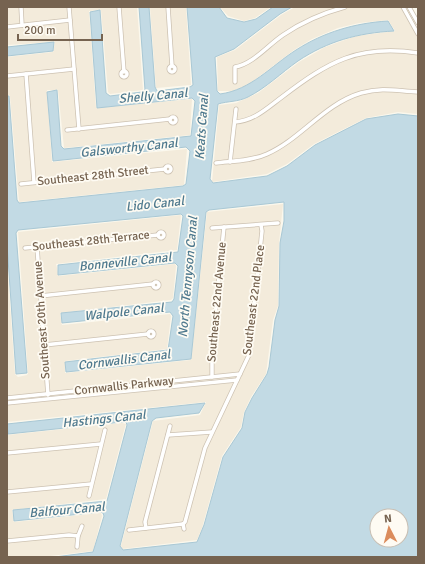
<svg xmlns="http://www.w3.org/2000/svg" width="425" height="564" font-family="Signika,sans-serif">
	<style>
		.residential { fill: #f3ebdb }
		.water { fill: #c2dae4; stroke: #a9c8d5; fill-rule: evenodd }
		.lines { fill: none; stroke-linecap: round; stroke-linejoin: round }
		.minor-casing { stroke: #cdc2b2; stroke-width: 5 }
		.minor { stroke: #fff; stroke-width: 3.5 }
		.labels { text-anchor: middle; dominant-baseline: central; stroke-width: 3.5; stroke-linejoin: round; paint-order: stroke }
		.street-label { font-size: 12px; fill: #766350; stroke: #fefbf3 }
		.water-label { font-size: 13px; font-style: italic; fill: #4e798e; stroke: #fefbf3 }
	</style>
	<rect width="100%" height="100%" fill="#fbf8ed"/>
	<g class="residential">
		<path d="M 7,7 L 137,7 L 143,90 L 110,94 L 108,92 L 101,10 L 89,11 L 96,108 L 192,99 L 190,135 L 64,148 L 58,90 L 47,90 L 52,162 L 187,149 L 184,185 L 19,202 L 10,96 L 7,94 L 7,57 L 53,52 L 55,42 L 7,45 Z"/>
		<path d="M 150,7 L 186,7 L 191,85 L 156,88 Z"/>
		<path d="M 220,7 L 271,7 L 255,18 L 244,21 L 228,16 Z"/>
		<path d="M 295,7 L 401,7 L 418,37 L 418,114 L 398,112 L 366,118 L 314,144 L 287,164 L 267,174 L 212,182 L 219,105 L 236,103 L 258,93 L 299,62 L 325,47 L 356,36 L 395,31 L 388,20 L 359,23 L 338,28 L 312,39 L 294,50 L 248,85 L 233,91 L 218,91 L 217,57 L 235,50 L 281,15 Z"/>
		<path d="M 283,204 L 279,243 L 278,306 L 273,320 L 266,374 L 251,397 L 244,412 L 241,427 L 222,456 L 202,528 L 197,540 L 122,549 L 121,546 L 153,421 L 200,415 L 206,402 L 7,422 L 7,405 L 239,382 L 239,378 L 230,378 L 126,389 L 125,387 L 242,375 L 242,372 L 7,397 L 7,263 L 15,374 L 18,377 L 27,375 L 28,373 L 18,232 L 181,215 L 177,250 L 56,264 L 59,276 L 175,264 L 176,266 L 173,298 L 171,300 L 60,313 L 62,325 L 170,314 L 171,316 L 167,349 L 65,361 L 65,373 L 191,360 L 207,212 Z"/>
		<path d="M 122,423 L 126,424 L 125,427 L 106,499 L 12,510 L 14,522 L 101,513 L 102,516 L 93,551 L 42,557 L 7,557 L 7,435 Z"/>
	</g>
	<g class="water">
		<path d="M 139,7 L 149,7 L 155,87 L 157,91 L 190,87 L 193,85 L 187,7 L 219,7 L 227,18 L 244,22 L 256,19 L 273,7 L 292,7 L 280,14 L 234,49 L 215,57 L 217,91 L 220,94 C 251,90 271,66 296,50 C 324,32 355,23 388,21 L 394,31 C 358,33 328,41 298,61 C 281,73 266,88 248,97 C 238,102 228,101 218,104 L 210,179 L 213,183 L 267,176 L 287,166 L 315,145 L 366,119 L 398,114 L 418,116 L 418,557 L 55,557 L 93,552 L 104,516 L 103,513 L 100,512 L 14,521 L 13,510 L 107,501 L 127,425 L 126,422 L 122,422 L 8,434 L 7,424 L 205,403 L 199,413 L 156,418 L 152,421 L 120,546 L 123,550 L 197,542 L 204,525 L 223,457 L 242,428 L 245,412 L 252,398 L 267,374 L 269,367 L 275,320 L 279,306 L 280,243 L 284,221 L 284,202 L 209,210 L 206,212 L 191,359 L 66,372 L 65,362 L 168,350 L 173,316 L 170,312 L 62,323 L 61,313 L 172,302 L 174,299 L 178,266 L 175,263 L 58,275 L 58,265 L 178,252 L 183,216 L 181,214 L 18,230 L 16,233 L 27,373 L 16,374 L 7,244 L 7,96 L 9,96 L 17,200 L 19,203 L 183,186 L 186,184 L 190,151 L 186,147 L 53,161 L 47,92 L 57,90 L 61,146 L 64,149 L 191,136 L 195,101 L 192,98 L 97,108 L 90,12 L 100,10 L 106,93 L 110,96 L 142,92 L 145,90 ZM 377,516 L 401,516 L 401,540 L 377,540 Z"/>
		<path d="M 54,42 L 53,51 L 7,56 L 7,47 Z"/>
	</g>
	<g class="lines">
		<defs>
			<g id="minor">
				<path d="M 21,7 L 22,25"/>
				<path d="M 69,7 L 79,129"/>
				<path d="M 119,7 L 124,72"/>
				<path d="M 168,7 L 172,66"/>
				<path d="M 403,7 L 418,34"/>
				<path d="M 409,7 L 418,23"/>
				<path d="M 7,27 L 70,20"/>
				<circle cx="172" cy="69" r="3"/>
				<circle cx="124" cy="74" r="3"/>
				<path d="M 26,74 L 34,182"/>
				<path d="M 7,76 L 74,69"/>
				<path d="M 235,82 L 235,67 C 253,64 268,45 283,35 C 302,22 323,13 345,7"/>
				<circle cx="173" cy="120" r="3"/>
				<path d="M 235,122 C 254,121 267,108 282,97 C 328,62 358,44 418,53"/>
				<path d="M 67,130 L 170,119"/>
				<path d="M 230,162 L 236,109"/>
				<path d="M 216,163 C 232,161 252,161 267,154 C 301,139 324,104 361,93 C 383,87 396,91 418,92"/>
				<circle cx="168" cy="169" r="3"/>
				<path d="M 21,184 L 165,169"/>
				<path d="M 212,228 L 278,223"/>
				<circle cx="161" cy="235" r="3"/>
				<path d="M 37,247 L 48,395"/>
				<path d="M 25,248 L 158,235"/>
				<circle cx="156" cy="285" r="3"/>
				<path d="M 40,296 L 153,284"/>
				<circle cx="151" cy="334" r="3"/>
				<path d="M 44,345 L 148,334"/>
				<path d="M 212,377 L 212,346 L 224,227"/>
				<path d="M 7,398 L 240,374"/>
				<path d="M 7,403 L 237,380"/>
				<path d="M 168,435 L 212,432"/>
				<path d="M 7,453 L 101,444"/>
				<path d="M 7,492 L 91,484"/>
				<path d="M 89,496 L 105,430"/>
				<path d="M 146,528 L 145,522 L 170,426"/>
				<path d="M 184,529 L 183,524 L 185,522 L 205,448 L 249,355 L 262,231 L 261,225"/>
				<path d="M 129,530 L 183,524"/>
				<path d="M 7,541 L 69,535 L 78,536 L 82,526"/>
				<path d="M 77,547 L 78,536"/>
			</g>
		</defs>
		<use href="#minor" class="minor-casing"/>
		<use href="#minor" class="minor"/>
	</g>
	<g class="labels">
		<g class="street-label">
			<text transform="translate(93 176) rotate(-6)">Southeast 28th Street</text>
			<text transform="translate(91 241) rotate(-6)">Southeast 28th Terrace</text>
			<text transform="translate(254 300) rotate(-83)">Southeast 22nd Place</text>
			<text transform="translate(217 302) rotate(-85)">Southeast 22nd Avenue</text>
			<text transform="translate(42 320) rotate(-94)">Southeast 20th Avenue</text>
			<text transform="translate(124 386) rotate(-6)">Cornwallis Parkway</text>
		</g>
		<g class="water-label">
			<text transform="translate(153 96) rotate(-5)">Shelly Canal</text>
			<text transform="translate(202 127) rotate(-86)">Keats Canal</text>
			<text transform="translate(129 148) rotate(-6)">Galsworthy Canal</text>
			<text transform="translate(155 204) rotate(-6)">Lido Canal</text>
			<text transform="translate(125 262) rotate(-6)">Bonneville Canal</text>
			<text transform="translate(188 277) rotate(-85)">North Tennyson Canal</text>
			<text transform="translate(124 312) rotate(-6)">Walpole Canal</text>
			<text transform="translate(124 360) rotate(-7)">Cornwallis Canal</text>
			<text transform="translate(104 419) rotate(-6)">Hastings Canal</text>
			<text transform="translate(67 510) rotate(-5)">Balfour Canal</text>
		</g>
	</g>
	<rect width="425" height="564" fill="none" stroke="#766350" stroke-width="16"/>
	<g transform="translate(389 528) rotate(354)"><circle r="19" fill="#fefbf3" stroke="#c8beb2"/>
	<path d="M0-3L7 15L0 10L-7 15Z" fill="#db8c5c"/>
	<text y="-6" font-size="11" font-weight="bold" text-anchor="middle" fill="#766350">N</text>
	</g>
	<path d="M18 34v6h84v-6" fill="none" stroke="#766350" stroke-width="2"/>
	<text x="24" y="34" font-size="12" fill="#766350" stroke="#fefbf3" stroke-width="3" paint-order="stroke">200 m</text>
</svg>
